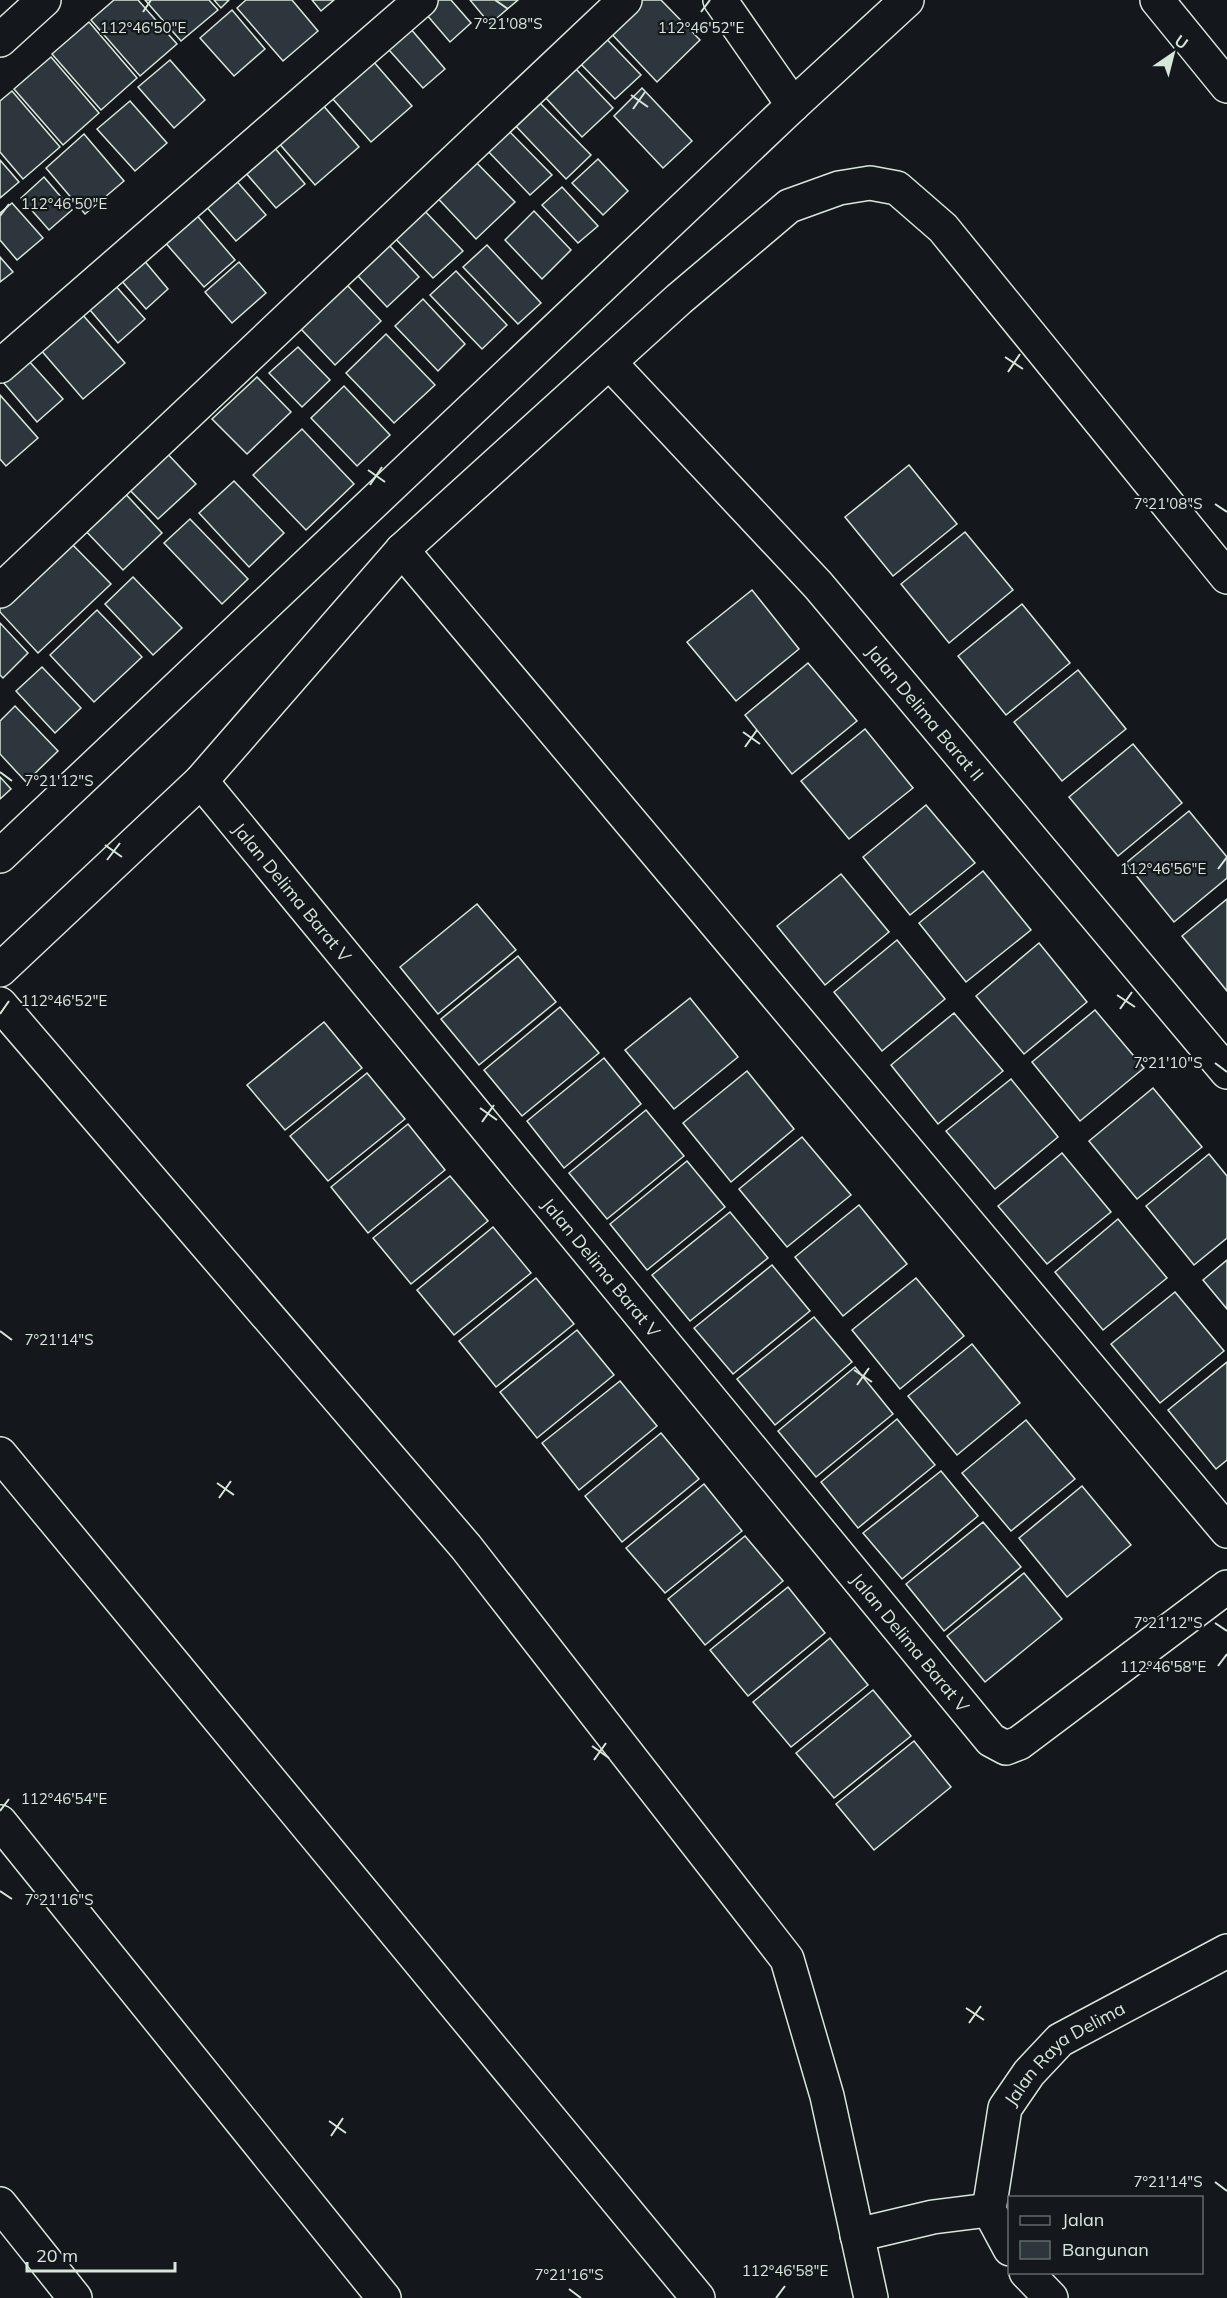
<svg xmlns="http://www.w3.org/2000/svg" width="1227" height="2298" font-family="Mulish,sans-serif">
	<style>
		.building { fill: #2c363c; stroke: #d8e6dc; stroke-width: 1.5 }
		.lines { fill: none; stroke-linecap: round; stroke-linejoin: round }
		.minor-casing { stroke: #d8e6dc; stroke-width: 36 }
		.minor { stroke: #14181c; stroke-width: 33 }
		.ticks { fill: none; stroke: #d8e6dc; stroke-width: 2 }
		.labels { text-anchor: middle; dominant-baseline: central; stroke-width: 4.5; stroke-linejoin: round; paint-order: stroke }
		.street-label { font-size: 18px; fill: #d8e6dc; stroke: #14181c }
		.ticks-label { font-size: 15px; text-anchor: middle; fill: #d8e6dc; stroke: #14181c; stroke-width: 4.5; stroke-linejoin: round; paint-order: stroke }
	</style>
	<rect width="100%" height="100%" fill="#14181c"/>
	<g class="building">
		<path d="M 114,0 L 138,0 L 177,44 L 140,76 L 91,20 Z"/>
		<path d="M 145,0 L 209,0 L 218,10 L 181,41 Z"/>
		<path d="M 214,0 L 229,0 L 221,8 Z"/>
		<path d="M 246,0 L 292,0 L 318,31 L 283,61 L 237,8 Z"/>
		<path d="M 312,0 L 334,0 L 321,11 Z"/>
		<path d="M 428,0 L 451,0 L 471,23 L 450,42 L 420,7 Z"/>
		<path d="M 470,0 L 518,0 L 490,24 Z"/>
		<path d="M 636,0 L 661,0 L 700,40 L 657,82 L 606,28 Z"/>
		<path d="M 232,10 L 265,49 L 234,76 L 200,38 Z"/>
		<path d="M 404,21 L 445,69 L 423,88 L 381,41 Z"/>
		<path d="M 89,22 L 137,78 L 101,110 L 52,54 Z"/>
		<path d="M 596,28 L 641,75 L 615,99 L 570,53 Z"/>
		<path d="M 366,53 L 412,106 L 371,142 L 324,89 Z"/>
		<path d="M 51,57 L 99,113 L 63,145 L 14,89 Z"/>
		<path d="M 170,60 L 205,100 L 174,128 L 138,87 Z"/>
		<path d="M 574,67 L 613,108 L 582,137 L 544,96 Z"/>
		<path d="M 642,88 L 692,141 L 663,168 L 614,116 Z"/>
		<path d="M 12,91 L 60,147 L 23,179 L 0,152 L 0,101 Z"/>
		<path d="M 315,96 L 359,147 L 315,185 L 271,134 Z"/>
		<path d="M 535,98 L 591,155 L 566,179 L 511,121 Z"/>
		<path d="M 130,101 L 167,143 L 135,171 L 97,129 Z"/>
		<path d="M 506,128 L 552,175 L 530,195 L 485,148 Z"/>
		<path d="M 84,134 L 124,181 L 85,214 L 46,168 Z"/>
		<path d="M 268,140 L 305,184 L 276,208 L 239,165 Z"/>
		<path d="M 469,155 L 515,202 L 476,239 L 431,191 Z"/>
		<path d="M 598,159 L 628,191 L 603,215 L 572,183 Z"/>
		<path d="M 0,160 L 19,182 L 0,198 Z"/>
		<path d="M 228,171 L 266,215 L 236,241 L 198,197 Z"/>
		<path d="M 44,177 L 72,210 L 49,230 L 21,198 Z"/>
		<path d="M 562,187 L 598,226 L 578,243 L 542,205 Z"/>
		<path d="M 12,203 L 43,238 L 17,260 L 0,240 L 0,213 Z"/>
		<path d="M 419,205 L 463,251 L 433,278 L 390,233 Z"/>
		<path d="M 534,211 L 571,250 L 542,279 L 505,240 Z"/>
		<path d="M 194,212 L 235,260 L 204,287 L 163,240 Z"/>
		<path d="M 389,245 L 419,277 L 387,307 L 358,276 Z"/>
		<path d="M 487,245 L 541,303 L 518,324 L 463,267 Z"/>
		<path d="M 137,252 L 168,289 L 146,309 L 114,272 Z"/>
		<path d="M 0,257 L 13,272 L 0,282 Z"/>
		<path d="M 239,262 L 266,293 L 232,323 L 205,292 Z"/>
		<path d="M 456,271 L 507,325 L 482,349 L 430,295 Z"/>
		<path d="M 106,275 L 145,319 L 118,343 L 79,297 Z"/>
		<path d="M 347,285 L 381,321 L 335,365 L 301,329 Z"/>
		<path d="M 423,299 L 465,344 L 438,371 L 395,326 Z"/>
		<path d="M 81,313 L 125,363 L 83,399 L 40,349 Z"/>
		<path d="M 386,334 L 435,385 L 394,423 L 346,373 Z"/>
		<path d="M 298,347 L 330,380 L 302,407 L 269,373 Z"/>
		<path d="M 28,360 L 63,399 L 37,422 L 3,382 Z"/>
		<path d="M 257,377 L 291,412 L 247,454 L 212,419 Z"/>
		<path d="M 344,386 L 390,435 L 357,466 L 311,418 Z"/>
		<path d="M 0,395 L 38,438 L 6,466 L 0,459 Z"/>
		<path d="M 302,429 L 354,484 L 306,530 L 253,475 Z"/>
		<path d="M 162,448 L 196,484 L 158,519 L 124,484 Z"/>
		<path d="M 909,465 L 957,524 L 893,576 L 845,517 Z"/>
		<path d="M 234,481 L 284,533 L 249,567 L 199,513 Z"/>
		<path d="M 120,488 L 162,533 L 123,570 L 81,526 Z"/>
		<path d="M 190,519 L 248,579 L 222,604 L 164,543 Z"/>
		<path d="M 965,532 L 1013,590 L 949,643 L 901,584 Z"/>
		<path d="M 67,539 L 111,584 L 38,653 L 0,612 L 0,602 Z"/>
		<path d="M 133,577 L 182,628 L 153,655 L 105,604 Z"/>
		<path d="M 752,590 L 799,649 L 736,701 L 687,642 Z"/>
		<path d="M 1022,604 L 1070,663 L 1006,715 L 958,656 Z"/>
		<path d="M 97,610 L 142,657 L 94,702 L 50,655 Z"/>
		<path d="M 0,623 L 28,653 L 3,678 L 0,675 Z"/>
		<path d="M 808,663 L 857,721 L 792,774 L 745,715 Z"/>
		<path d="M 42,667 L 81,708 L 55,733 L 16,691 Z"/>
		<path d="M 1078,670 L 1126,729 L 1062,781 L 1014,722 Z"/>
		<path d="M 15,706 L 58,751 L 26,782 L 0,754 L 0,721 Z"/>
		<path d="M 865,729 L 913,788 L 849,839 L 801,781 Z"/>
		<path d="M 1133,744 L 1182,803 L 1118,856 L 1069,797 Z"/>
		<path d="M 0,777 L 11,789 L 0,799 Z"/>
		<path d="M 926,805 L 975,863 L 910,915 L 863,857 Z"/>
		<path d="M 1189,811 L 1227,857 L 1227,878 L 1174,922 L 1126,863 Z"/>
		<path d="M 983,871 L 1031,930 L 966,982 L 919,923 Z"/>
		<path d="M 841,874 L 889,932 L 825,985 L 777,926 Z"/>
		<path d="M 1227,899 L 1227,991 L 1182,936 Z"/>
		<path d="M 477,904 L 516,950 L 438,1014 L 400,967 Z"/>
		<path d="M 897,940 L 945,999 L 882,1051 L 834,992 Z"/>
		<path d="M 1039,943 L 1087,1002 L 1024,1054 L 976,996 Z"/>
		<path d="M 518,956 L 556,1002 L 479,1065 L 441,1019 Z"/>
		<path d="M 690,998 L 738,1057 L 674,1109 L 625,1050 Z"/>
		<path d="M 560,1007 L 599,1053 L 522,1116 L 484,1070 Z"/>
		<path d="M 1095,1010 L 1144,1068 L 1080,1121 L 1032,1062 Z"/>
		<path d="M 954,1013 L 1003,1071 L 938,1124 L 891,1065 Z"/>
		<path d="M 324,1022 L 362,1068 L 285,1130 L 247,1085 Z"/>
		<path d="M 604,1058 L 641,1104 L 564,1168 L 527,1121 Z"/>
		<path d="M 747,1071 L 794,1129 L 731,1182 L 683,1123 Z"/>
		<path d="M 367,1073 L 405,1119 L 328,1181 L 290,1136 Z"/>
		<path d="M 1011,1079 L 1058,1137 L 995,1189 L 946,1131 Z"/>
		<path d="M 1153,1088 L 1202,1147 L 1137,1199 L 1089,1141 Z"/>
		<path d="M 646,1110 L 684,1156 L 607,1219 L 569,1173 Z"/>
		<path d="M 408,1124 L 445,1170 L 368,1233 L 331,1187 Z"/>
		<path d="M 802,1137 L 851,1195 L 787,1247 L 739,1189 Z"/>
		<path d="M 1062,1153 L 1111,1212 L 1047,1264 L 998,1206 Z"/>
		<path d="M 1209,1154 L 1227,1176 L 1227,1238 L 1194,1265 L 1146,1206 Z"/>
		<path d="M 687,1161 L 725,1207 L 647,1270 L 610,1224 Z"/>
		<path d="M 450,1176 L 488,1221 L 411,1284 L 373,1238 Z"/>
		<path d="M 859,1205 L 907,1264 L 843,1316 L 795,1257 Z"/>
		<path d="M 730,1212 L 768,1258 L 690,1321 L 652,1275 Z"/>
		<path d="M 1118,1219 L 1167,1278 L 1103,1330 L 1055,1272 Z"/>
		<path d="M 493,1227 L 531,1273 L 454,1335 L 417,1290 Z"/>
		<path d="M 1227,1260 L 1227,1309 L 1203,1280 Z"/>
		<path d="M 772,1265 L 810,1311 L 733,1374 L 694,1328 Z"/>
		<path d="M 536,1278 L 574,1324 L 496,1387 L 459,1341 Z"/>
		<path d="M 916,1278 L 964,1336 L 900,1389 L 852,1330 Z"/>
		<path d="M 1175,1292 L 1224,1351 L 1160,1403 L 1111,1344 Z"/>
		<path d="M 814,1317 L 852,1362 L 775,1425 L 737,1379 Z"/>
		<path d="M 577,1330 L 614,1375 L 537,1438 L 500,1392 Z"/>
		<path d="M 972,1344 L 1020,1403 L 957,1455 L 908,1396 Z"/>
		<path d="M 1227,1362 L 1227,1460 L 1216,1469 L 1168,1410 Z"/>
		<path d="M 855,1367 L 893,1414 L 816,1477 L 778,1431 Z"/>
		<path d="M 620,1381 L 657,1426 L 579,1490 L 542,1443 Z"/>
		<path d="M 897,1419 L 935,1465 L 858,1528 L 821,1482 Z"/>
		<path d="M 1026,1420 L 1075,1479 L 1011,1531 L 962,1473 Z"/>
		<path d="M 661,1433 L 699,1479 L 622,1542 L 585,1496 Z"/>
		<path d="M 941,1471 L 978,1516 L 902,1579 L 863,1533 Z"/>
		<path d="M 704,1484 L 742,1531 L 665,1593 L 626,1548 Z"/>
		<path d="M 1082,1486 L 1131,1545 L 1067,1597 L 1019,1538 Z"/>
		<path d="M 983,1522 L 1021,1567 L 944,1631 L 906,1584 Z"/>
		<path d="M 745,1536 L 783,1581 L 705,1645 L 668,1599 Z"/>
		<path d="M 1024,1573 L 1062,1619 L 985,1682 L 947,1636 Z"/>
		<path d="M 788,1587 L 825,1633 L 748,1696 L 710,1650 Z"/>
		<path d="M 830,1638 L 868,1685 L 791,1747 L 753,1702 Z"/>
		<path d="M 873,1690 L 911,1736 L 834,1798 L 796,1753 Z"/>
		<path d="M 914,1741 L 951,1787 L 874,1850 L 836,1804 Z"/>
	</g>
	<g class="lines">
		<defs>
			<g id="minor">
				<path d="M 720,0 L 793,105"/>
				<path d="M 1157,0 L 1227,86"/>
				<path d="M 0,40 L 44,0"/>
				<path id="s1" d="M 610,363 L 818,585 L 1227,1072"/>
				<path d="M 0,366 L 421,0"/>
				<path d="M 402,550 L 1227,1531"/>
				<path d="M 0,591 L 625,0"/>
				<path id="s2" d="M 201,781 L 991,1740 L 1006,1748 L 1019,1743 L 1227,1587"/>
				<path d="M 0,856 L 793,105 L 907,0"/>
				<path d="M 0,970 L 201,781 L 402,550 L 679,299 L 789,206 L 839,188 L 870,183 L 897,188 L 943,228 L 1227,577"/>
				<path d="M 0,1004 L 466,1547 L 787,1959 L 827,2096 L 871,2298"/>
				<path d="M 0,1454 L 698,2298"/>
				<path d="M 0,1822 L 384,2298"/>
				<path d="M 0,2204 L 75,2298"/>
				<path d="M 857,2235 L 933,2217 L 989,2210"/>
				<path id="s3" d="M 1010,2249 L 989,2210 L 1005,2108 L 1029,2073 L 1060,2040 L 1227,1951"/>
				<path d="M 1026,2272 L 1051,2298"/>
			</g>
		</defs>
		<use href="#minor" class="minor-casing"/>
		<use href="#minor" class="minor"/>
	</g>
	<path class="ticks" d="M 495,0 L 508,9M 143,12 L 151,0M 701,12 L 710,0M 631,95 L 648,107M 633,109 L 645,92M 0,216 L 9,204M 1005,357 L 1023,369M 1008,372 L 1020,354M 368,470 L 385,482M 370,485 L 382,467M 1215,504 L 1227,512M 743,732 L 760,744M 745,747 L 757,730M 0,772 L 12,781M 105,845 L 122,857M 107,860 L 120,843M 1218,869 L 1227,857M 1117,995 L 1135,1007M 1120,1009 L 1132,992M 0,1014 L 9,1001M 1215,1063 L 1227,1072M 480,1108 L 497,1120M 482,1122 L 494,1105M 0,1331 L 12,1340M 854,1370 L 872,1382M 857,1385 L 869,1368M 217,1483 L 234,1495M 219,1498 L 231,1481M 1215,1623 L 1227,1631M 1218,1666 L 1227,1654M 592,1746 L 609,1758M 594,1760 L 606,1743M 0,1811 L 9,1799M 0,1891 L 12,1899M 966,2008 L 984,2020M 969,2023 L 981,2006M 329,2121 L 346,2133M 331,2136 L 343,2118M 1215,2182 L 1227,2191M 569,2289 L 581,2298M 776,2298 L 785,2286"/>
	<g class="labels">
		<g class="street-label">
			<text stroke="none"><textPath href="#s1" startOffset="471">Jalan Delima Barat II</textPath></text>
			<text stroke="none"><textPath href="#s2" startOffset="144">Jalan Delima Barat V</textPath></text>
			<text stroke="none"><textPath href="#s2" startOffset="630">Jalan Delima Barat V</textPath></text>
			<text stroke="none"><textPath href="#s2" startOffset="1116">Jalan Delima Barat V</textPath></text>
			<text stroke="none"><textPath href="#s3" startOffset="230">Jalan Raya Delima</textPath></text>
		</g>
	</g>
	<g class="ticks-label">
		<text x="508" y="29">7°21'08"S</text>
		<text x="143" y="33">112°46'50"E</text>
		<text x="701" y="33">112°46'52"E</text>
		<text x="64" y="209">112°46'50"E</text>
		<text x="1168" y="509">7°21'08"S</text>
		<text x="59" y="786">7°21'12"S</text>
		<text x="1163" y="874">112°46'56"E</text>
		<text x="64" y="1006">112°46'52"E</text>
		<text x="1168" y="1068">7°21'10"S</text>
		<text x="59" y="1345">7°21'14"S</text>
		<text x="1168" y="1628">7°21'12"S</text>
		<text x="1163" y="1672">112°46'58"E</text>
		<text x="64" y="1804">112°46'54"E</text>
		<text x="59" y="1905">7°21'16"S</text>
		<text x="1168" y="2187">7°21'14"S</text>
		<text x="785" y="2276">112°46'58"E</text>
		<text x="569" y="2280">7°21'16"S</text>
	</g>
	<rect x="1008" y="2196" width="195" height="78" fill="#14181c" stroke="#626a69" stroke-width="1.5"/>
	<rect x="1020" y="2216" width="30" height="9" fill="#14181c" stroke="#626a69" stroke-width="1.5"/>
	<text x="1062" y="2226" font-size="18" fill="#d8e6dc">Jalan</text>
	<rect x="1020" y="2241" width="30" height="18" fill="#2c363c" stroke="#626a69" stroke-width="1.5"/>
	<text x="1062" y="2256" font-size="18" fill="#d8e6dc">Bangunan</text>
	<g transform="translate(1173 54) rotate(35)" stroke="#14181c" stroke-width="4.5" paint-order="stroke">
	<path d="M0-4.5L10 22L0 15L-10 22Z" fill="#d8e6dc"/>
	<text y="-9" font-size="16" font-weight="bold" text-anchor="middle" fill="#d8e6dc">U</text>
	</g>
	<path d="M27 2262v9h148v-9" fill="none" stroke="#d8e6dc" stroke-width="3"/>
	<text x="36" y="2262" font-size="18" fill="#d8e6dc" stroke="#14181c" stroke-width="4.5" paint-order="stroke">20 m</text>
</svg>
